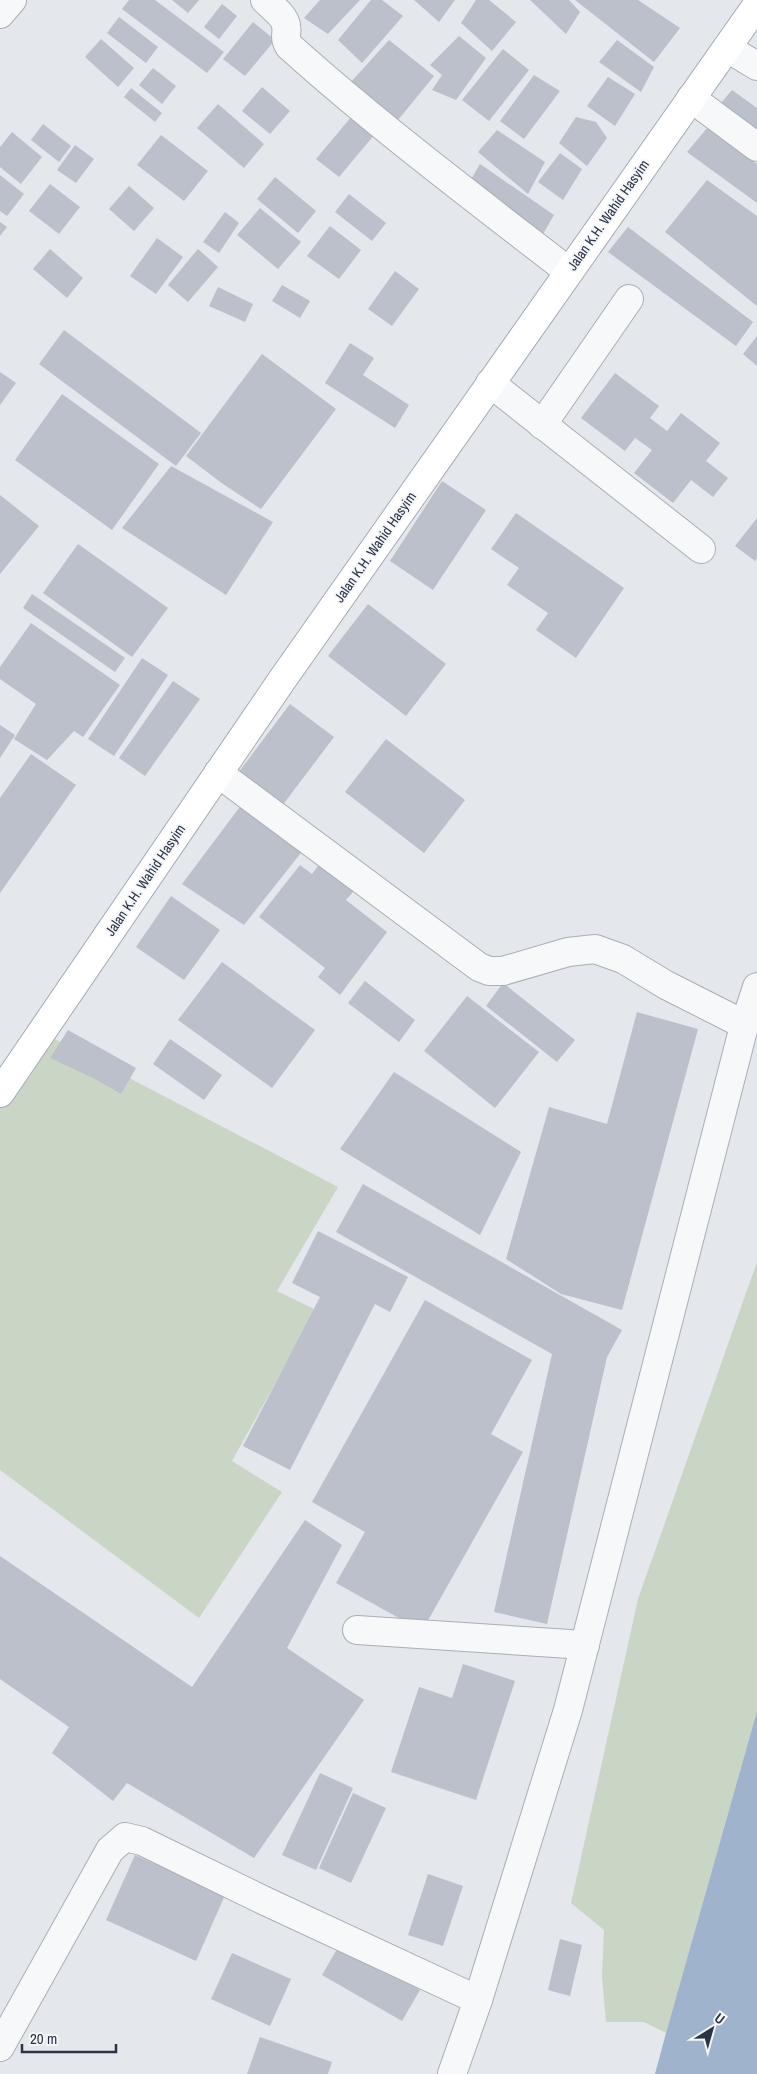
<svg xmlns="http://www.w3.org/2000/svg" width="757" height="2074" font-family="'Archivo Narrow',sans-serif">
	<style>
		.green { fill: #c9d6c5 }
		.water { fill: #9fb4cc }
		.building { fill: #bbc0ca }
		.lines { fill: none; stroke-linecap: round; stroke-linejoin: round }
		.minor-casing { stroke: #a9aeb7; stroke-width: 30 }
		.major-casing { stroke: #a3abb8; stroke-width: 30 }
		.minor { stroke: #f7f8fa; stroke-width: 28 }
		.major { stroke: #fff; stroke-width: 28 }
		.labels { text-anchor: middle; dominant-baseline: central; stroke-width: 4; stroke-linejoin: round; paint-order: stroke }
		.street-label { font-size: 14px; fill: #2b3445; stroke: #f4f6f9 }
	</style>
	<rect width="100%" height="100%" fill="#e4e7ec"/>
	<g class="green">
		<path d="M 47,1035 L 338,1187 L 277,1291 L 316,1310 L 232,1461 L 282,1492 L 199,1618 L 0,1470 L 0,1099 Z"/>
		<path d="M 757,1262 L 757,1711 L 666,2033 L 644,2022 L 606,2022 L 602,1977 L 604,1930 L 571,1903 L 638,1599 Z"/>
	</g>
	<path class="water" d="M 757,1711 L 757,2074 L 655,2074 L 666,2033 Z"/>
	<g class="building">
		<path d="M 129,0 L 155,0 L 224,52 L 207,73 L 122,9 Z"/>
		<path d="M 172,0 L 199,0 L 188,13 Z"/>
		<path d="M 320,0 L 360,0 L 328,34 L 304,18 Z"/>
		<path d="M 371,0 L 382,0 L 403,16 L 362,63 L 338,40 Z"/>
		<path d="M 414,0 L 455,0 L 439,22 Z"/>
		<path d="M 476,0 L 489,0 L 516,22 L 492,51 L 461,23 Z"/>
		<path d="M 530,0 L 569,0 L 580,12 L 566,34 Z"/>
		<path d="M 575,0 L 638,0 L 680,28 L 654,62 Z"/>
		<path d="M 222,4 L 237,16 L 219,39 L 204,27 Z"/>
		<path d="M 119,17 L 158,47 L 146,63 L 107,33 Z"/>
		<path d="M 253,22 L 275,40 L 245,76 L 223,59 Z"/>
		<path d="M 459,36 L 486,58 L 456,100 L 432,90 L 442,75 L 430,65 Z"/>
		<path d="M 101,39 L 134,68 L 118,87 L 85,57 Z"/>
		<path d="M 389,40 L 434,76 L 398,120 L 351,82 Z"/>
		<path d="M 617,40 L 654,67 L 641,92 L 599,62 Z"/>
		<path d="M 503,49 L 529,70 L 489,121 L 462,100 Z"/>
		<path d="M 153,68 L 176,86 L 162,104 L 139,85 Z"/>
		<path d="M 534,75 L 560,91 L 524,139 L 500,121 Z"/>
		<path d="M 608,77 L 635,94 L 615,126 L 587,106 Z"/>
		<path d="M 262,87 L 290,111 L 270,134 L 242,111 Z"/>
		<path d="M 131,88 L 162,113 L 155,122 L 124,97 Z"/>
		<path d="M 732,90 L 757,108 L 757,136 L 717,108 Z"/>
		<path d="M 218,104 L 264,144 L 244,168 L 197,128 Z"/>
		<path d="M 357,110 L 380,128 L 339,177 L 316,159 Z"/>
		<path d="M 576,117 L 596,122 L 607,138 L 587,166 L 559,143 Z"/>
		<path d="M 43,124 L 71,146 L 59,162 L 31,140 Z"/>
		<path d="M 708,127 L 757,164 L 757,203 L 687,152 Z"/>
		<path d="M 497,130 L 545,162 L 528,194 L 478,152 Z"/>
		<path d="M 12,132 L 42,157 L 21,184 L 0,167 L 0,147 Z"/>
		<path d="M 161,135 L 208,171 L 184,201 L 137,165 Z"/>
		<path d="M 75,145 L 94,159 L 76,183 L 57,170 Z"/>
		<path d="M 560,153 L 582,169 L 563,200 L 538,182 Z"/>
		<path d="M 480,164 L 554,215 L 539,241 L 469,183 Z"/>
		<path d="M 0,175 L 24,194 L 7,216 L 0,211 Z"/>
		<path d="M 275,177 L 316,211 L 298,233 L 257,199 Z"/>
		<path d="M 707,180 L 757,216 L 757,306 L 665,232 Z"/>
		<path d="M 50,184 L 80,207 L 59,234 L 29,211 Z"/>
		<path d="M 129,186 L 154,208 L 134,231 L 109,209 Z"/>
		<path d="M 349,194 L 386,223 L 372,241 L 335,212 Z"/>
		<path d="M 260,208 L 301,242 L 278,269 L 237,235 Z"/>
		<path d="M 225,212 L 239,223 L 219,253 L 203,242 Z"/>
		<path d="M 0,222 L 7,227 L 0,236 Z"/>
		<path d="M 330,226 L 361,250 L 339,279 L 307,256 Z"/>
		<path d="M 628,227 L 753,322 L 736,346 L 608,252 Z"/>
		<path d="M 157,238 L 183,257 L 156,294 L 130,276 Z"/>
		<path d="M 50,249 L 83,278 L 67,298 L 33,269 Z"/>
		<path d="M 198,249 L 218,267 L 188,302 L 168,285 Z"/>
		<path d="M 395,271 L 419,289 L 392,326 L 368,309 Z"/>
		<path d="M 282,285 L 310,301 L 300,318 L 272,301 Z"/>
		<path d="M 218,287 L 253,304 L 245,322 L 209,306 Z"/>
		<path d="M 64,330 L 201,433 L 176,466 L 39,364 Z"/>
		<path d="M 757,336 L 757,366 L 743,354 Z"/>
		<path d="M 350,343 L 374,358 L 363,375 L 409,405 L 395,428 L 325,383 Z"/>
		<path d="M 262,354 L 336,409 L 261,509 L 223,484 L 186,456 Z"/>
		<path d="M 0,372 L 16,383 L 0,405 Z"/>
		<path d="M 615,373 L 659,406 L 650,418 L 667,431 L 681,413 L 720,443 L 706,461 L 728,478 L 713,497 L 691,480 L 673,503 L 634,473 L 652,450 L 635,438 L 625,451 L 581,418 Z"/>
		<path d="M 62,394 L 159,464 L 112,530 L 15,460 Z"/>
		<path d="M 171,466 L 273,522 L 226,595 L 122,528 Z"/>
		<path d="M 442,481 L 486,510 L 433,590 L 390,561 Z"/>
		<path d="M 0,495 L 39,526 L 0,574 Z"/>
		<path d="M 516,513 L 624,588 L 576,658 L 536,630 L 548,613 L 507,585 L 519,568 L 491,549 Z"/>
		<path d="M 757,518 L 757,558 L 755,561 L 735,546 Z"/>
		<path d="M 78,544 L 168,608 L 132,657 L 43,593 Z"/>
		<path d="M 32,594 L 125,658 L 115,672 L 23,608 Z"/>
		<path d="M 368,604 L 446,664 L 406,716 L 328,656 Z"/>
		<path d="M 31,623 L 120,685 L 83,737 L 74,731 L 47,760 L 14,739 L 36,704 L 0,679 L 0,667 Z"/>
		<path d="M 142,658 L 168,675 L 114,756 L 88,739 Z"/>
		<path d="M 173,681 L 200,699 L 145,776 L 119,758 Z"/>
		<path d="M 290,704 L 334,737 L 279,810 L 235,777 Z"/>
		<path d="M 0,725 L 15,735 L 0,758 Z"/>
		<path d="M 386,739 L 465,800 L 424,853 L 345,792 Z"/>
		<path d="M 31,754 L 76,785 L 0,893 L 0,798 Z"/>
		<path d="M 245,800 L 308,844 L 244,925 L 182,884 Z"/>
		<path d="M 323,859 L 358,886 L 346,900 L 387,932 L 340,995 L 318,977 L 325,968 L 259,917 L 300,865 L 312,874 Z"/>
		<path d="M 171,896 L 220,930 L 184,980 L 136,947 Z"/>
		<path d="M 222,962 L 315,1030 L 272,1088 L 178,1020 Z"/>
		<path d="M 365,981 L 415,1020 L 399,1042 L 348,1003 Z"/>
		<path d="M 503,983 L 575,1040 L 557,1062 L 486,1006 Z"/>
		<path d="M 467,996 L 539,1052 L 495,1108 L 424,1051 Z"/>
		<path d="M 637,1012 L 698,1029 L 622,1310 L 561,1294 L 506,1259 L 549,1107 L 607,1124 Z"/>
		<path d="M 68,1030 L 136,1068 L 121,1094 L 95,1079 L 50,1058 Z"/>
		<path d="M 170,1039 L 222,1075 L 204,1100 L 153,1064 Z"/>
		<path d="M 394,1072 L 521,1152 L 480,1235 L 340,1149 Z"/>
		<path d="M 363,1184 L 622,1330 L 607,1357 L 547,1624 L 494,1612 L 552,1354 L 336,1232 Z"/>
		<path d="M 318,1231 L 408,1277 L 390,1312 L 375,1304 L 290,1470 L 243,1446 L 320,1297 L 292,1283 Z"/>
		<path d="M 425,1300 L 532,1360 L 491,1434 L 523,1452 L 422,1631 L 336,1583 L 365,1532 L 312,1502 Z"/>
		<path d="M 305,1520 L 342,1545 L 287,1648 L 364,1700 L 254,1858 L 127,1783 L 113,1801 L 52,1753 L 69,1727 L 0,1679 L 0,1556 L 192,1687 Z"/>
		<path d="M 463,1664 L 515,1681 L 476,1800 L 391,1772 L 419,1687 L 452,1698 Z"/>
		<path d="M 320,1773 L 353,1788 L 316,1870 L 282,1855 Z"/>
		<path d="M 353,1793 L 386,1808 L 351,1883 L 319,1868 Z"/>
		<path d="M 135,1855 L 225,1895 L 196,1961 L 106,1920 Z"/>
		<path d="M 428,1874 L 463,1886 L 443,1946 L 408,1935 Z"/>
		<path d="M 560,1939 L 582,1945 L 570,1996 L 548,1990 Z"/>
		<path d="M 340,1944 L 420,1990 L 402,2021 L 322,1975 Z"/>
		<path d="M 232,1953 L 291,1979 L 270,2026 L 211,1999 Z"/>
		<path d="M 260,2037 L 332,2062 L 328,2074 L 247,2074 Z"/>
	</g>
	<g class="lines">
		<defs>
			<g id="minor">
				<path d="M 265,0 C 272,7 285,16 286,26 C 288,35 283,36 289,46 C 378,126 474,198 568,271"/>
				<path d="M 0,14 L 12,0"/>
				<path d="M 727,48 L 757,66"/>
				<path d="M 691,98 L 757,147"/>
				<path d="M 490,383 L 701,549"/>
				<path d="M 542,425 L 629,299"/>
				<path d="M 218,773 L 479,967 L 489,971 L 503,971 L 568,952 L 595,949 L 623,959 L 666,985 L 745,1025"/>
				<path d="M 357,1630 L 585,1645"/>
				<path d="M 0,2047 L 110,1850 L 125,1837 L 142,1841 L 265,1901 L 478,2000"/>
				<path d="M 452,2074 L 478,2000 L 568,1710 L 743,1030 L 757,987"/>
			</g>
			<path id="major" d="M 0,1093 L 282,680 L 757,5"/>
		</defs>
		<use href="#minor" class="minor-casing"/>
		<use href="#major" class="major-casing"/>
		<use href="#minor" class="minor"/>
		<use href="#major" class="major"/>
	</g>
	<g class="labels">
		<g class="street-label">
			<text transform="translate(608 215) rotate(-55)">Jalan K.H. Wahid Hasyim</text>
			<text transform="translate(375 547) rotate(-55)">Jalan K.H. Wahid Hasyim</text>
			<text transform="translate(145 880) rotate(-56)">Jalan K.H. Wahid Hasyim</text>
		</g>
	</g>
	<g transform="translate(712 2029) rotate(37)" stroke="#f4f6f9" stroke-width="4" paint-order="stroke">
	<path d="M0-4L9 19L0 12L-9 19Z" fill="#2b3445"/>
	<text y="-8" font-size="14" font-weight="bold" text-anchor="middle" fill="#2b3445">U</text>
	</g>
	<path d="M22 2044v8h94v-8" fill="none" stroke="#2b3445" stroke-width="2.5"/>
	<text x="30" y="2044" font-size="15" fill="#2b3445" stroke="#f4f6f9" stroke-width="4" paint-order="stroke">20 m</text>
</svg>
